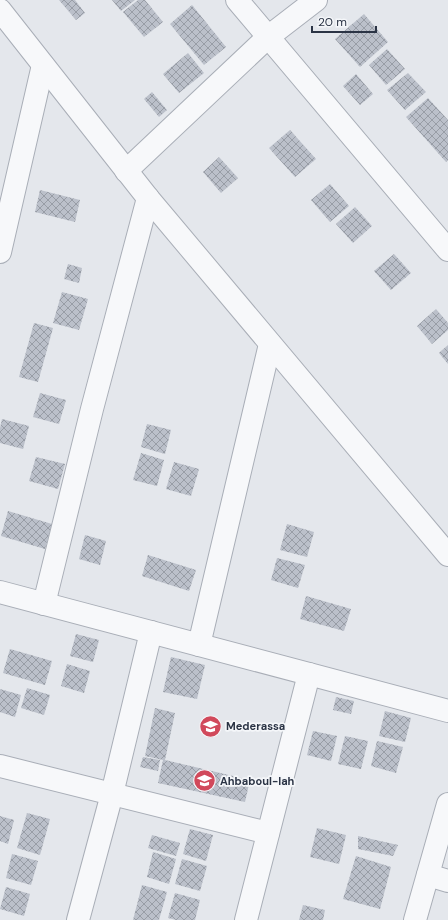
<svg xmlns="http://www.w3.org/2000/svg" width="448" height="920" font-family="'DM Sans',sans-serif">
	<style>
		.building { fill: url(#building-cross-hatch) }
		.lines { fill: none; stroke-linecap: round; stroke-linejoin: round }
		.minor-casing { stroke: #a9aeb7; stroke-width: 24 }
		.minor { stroke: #f7f8fa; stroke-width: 22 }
		.labels { text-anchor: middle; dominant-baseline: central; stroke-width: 3.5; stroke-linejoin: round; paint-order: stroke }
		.poi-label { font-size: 11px; font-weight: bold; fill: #2b3445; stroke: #f4f6f9; text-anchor: start }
	</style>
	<defs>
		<pattern id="building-cross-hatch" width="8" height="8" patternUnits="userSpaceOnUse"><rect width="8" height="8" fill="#bbc0ca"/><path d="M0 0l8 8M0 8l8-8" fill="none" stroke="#989da6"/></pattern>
	</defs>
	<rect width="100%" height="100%" fill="#e4e7ec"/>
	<g class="building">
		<path d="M 59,0 L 75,0 L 85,13 L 76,20 Z"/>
		<path d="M 112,0 L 135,0 L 121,11 Z"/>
		<path d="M 138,0 L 145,0 L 163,22 L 144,37 L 123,12 Z"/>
		<path d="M 192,5 L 226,47 L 204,65 L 170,24 Z"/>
		<path d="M 364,14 L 388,42 L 360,67 L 335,39 Z"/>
		<path d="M 387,49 L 405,69 L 386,85 L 369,65 Z"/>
		<path d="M 188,53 L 204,73 L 179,93 L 163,74 Z"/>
		<path d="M 408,73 L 426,92 L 405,110 L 387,90 Z"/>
		<path d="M 356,74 L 373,94 L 360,105 L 343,86 Z"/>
		<path d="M 152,92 L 167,110 L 159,117 L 144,99 Z"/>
		<path d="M 428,98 L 448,120 L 448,160 L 446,162 L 406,117 Z"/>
		<path d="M 290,130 L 316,159 L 295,177 L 269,148 Z"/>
		<path d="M 219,157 L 238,178 L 221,193 L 203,172 Z"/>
		<path d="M 330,184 L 349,206 L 330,222 L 311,200 Z"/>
		<path d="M 40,190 L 80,200 L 75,222 L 35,212 Z"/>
		<path d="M 355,207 L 372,226 L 353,243 L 336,224 Z"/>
		<path d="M 394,254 L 411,273 L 391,290 L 374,271 Z"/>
		<path d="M 68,264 L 82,268 L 79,283 L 64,279 Z"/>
		<path d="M 62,292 L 88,299 L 79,330 L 53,323 Z"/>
		<path d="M 436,309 L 448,323 L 448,330 L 432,344 L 417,326 Z"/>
		<path d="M 34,323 L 53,328 L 38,382 L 19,377 Z"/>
		<path d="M 448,345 L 448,364 L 439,353 Z"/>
		<path d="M 40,393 L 66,400 L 59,424 L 33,417 Z"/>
		<path d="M 2,419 L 29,426 L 23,449 L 0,443 L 0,428 Z"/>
		<path d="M 147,424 L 171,430 L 165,454 L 141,447 Z"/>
		<path d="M 141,453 L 164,460 L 157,486 L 133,480 Z"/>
		<path d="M 36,457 L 65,464 L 58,489 L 29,481 Z"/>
		<path d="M 174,462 L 199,469 L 191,496 L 166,489 Z"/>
		<path d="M 8,511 L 52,524 L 45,549 L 1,536 Z"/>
		<path d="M 287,524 L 314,532 L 307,557 L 280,550 Z"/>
		<path d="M 85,535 L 106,541 L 100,565 L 79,559 Z"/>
		<path d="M 148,555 L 196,570 L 189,591 L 142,576 Z"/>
		<path d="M 277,558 L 305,565 L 298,588 L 271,580 Z"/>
		<path d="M 306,596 L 351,609 L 344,631 L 300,619 Z"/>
		<path d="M 76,634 L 99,640 L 93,662 L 70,656 Z"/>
		<path d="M 10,649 L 52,661 L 45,685 L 3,673 Z"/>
		<path d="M 171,657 L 205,665 L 197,699 L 163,692 Z"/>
		<path d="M 67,664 L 90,671 L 84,693 L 61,686 Z"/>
		<path d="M 27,688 L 50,695 L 44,715 L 21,708 Z"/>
		<path d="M 0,689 L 21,695 L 15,717 L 0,712 Z"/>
		<path d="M 336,697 L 354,701 L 351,714 L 333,710 Z"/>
		<path d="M 155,708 L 175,713 L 165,760 L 250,780 L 245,802 L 158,783 L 163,760 L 145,756 Z"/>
		<path d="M 385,711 L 411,718 L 405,742 L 379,736 Z"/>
		<path d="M 313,731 L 337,736 L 331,761 L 307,755 Z"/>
		<path d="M 345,736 L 368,741 L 361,769 L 338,764 Z"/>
		<path d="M 377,741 L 403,747 L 396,773 L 371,766 Z"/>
		<path d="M 143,757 L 160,760 L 158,771 L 140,767 Z"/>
		<path d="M 27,813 L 50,819 L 40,855 L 17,848 Z"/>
		<path d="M 0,816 L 14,820 L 8,844 L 0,841 Z"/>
		<path d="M 317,828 L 346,835 L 339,864 L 310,857 Z"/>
		<path d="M 190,829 L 213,835 L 206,861 L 183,854 Z"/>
		<path d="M 152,835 L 180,843 L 176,856 L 148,848 Z"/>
		<path d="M 358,836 L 398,845 L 393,856 L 358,849 Z"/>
		<path d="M 153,852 L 176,859 L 169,884 L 147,877 Z"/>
		<path d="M 12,854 L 38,861 L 31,885 L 6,878 Z"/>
		<path d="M 356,856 L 391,867 L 380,909 L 343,899 Z"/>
		<path d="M 182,859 L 207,866 L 200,891 L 175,884 Z"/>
		<path d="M 142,885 L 167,892 L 159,920 L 133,920 Z"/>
		<path d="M 6,887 L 30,894 L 24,916 L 0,909 Z"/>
		<path d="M 175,893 L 200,900 L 195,920 L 176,920 L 168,918 Z"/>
		<path d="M 303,905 L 325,910 L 323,920 L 299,920 Z"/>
	</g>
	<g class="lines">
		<defs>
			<g id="minor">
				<path d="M 237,0 L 448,250"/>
				<path d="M 0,10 L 148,198 L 448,555"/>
				<path d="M 126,171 L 268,37 L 316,0"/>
				<path d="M 0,252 L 43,65"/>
				<path d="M 0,592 L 448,711"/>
				<path d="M 44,604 L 92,409 L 148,198"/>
				<path d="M 199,645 L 270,344"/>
				<path d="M 0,766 L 268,833"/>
				<path d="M 428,875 L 448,881"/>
				<path d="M 78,920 L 112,794 L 151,632"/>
				<path d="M 246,920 L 309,674"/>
				<path d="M 415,920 L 448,804"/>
			</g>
		</defs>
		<use href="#minor" class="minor-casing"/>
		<use href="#minor" class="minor"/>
	</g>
	<defs>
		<symbol id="school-disc" viewBox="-11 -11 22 22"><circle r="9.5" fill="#d1495b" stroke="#f4f6f9"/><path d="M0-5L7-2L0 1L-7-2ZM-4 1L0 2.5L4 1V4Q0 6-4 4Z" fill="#fff"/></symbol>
	</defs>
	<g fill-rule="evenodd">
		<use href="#school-disc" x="198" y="714" width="25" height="25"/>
		<use href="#school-disc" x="192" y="768" width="25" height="25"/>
	</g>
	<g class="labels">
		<g class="poi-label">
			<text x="226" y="726">Mederassa</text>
			<text x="220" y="781">Ahbaboul-lah</text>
		</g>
	</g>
	<path d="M312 26v6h64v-6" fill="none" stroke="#2b3445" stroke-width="2"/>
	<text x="318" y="26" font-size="12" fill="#2b3445" stroke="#f4f6f9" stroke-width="3" paint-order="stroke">20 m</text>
</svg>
